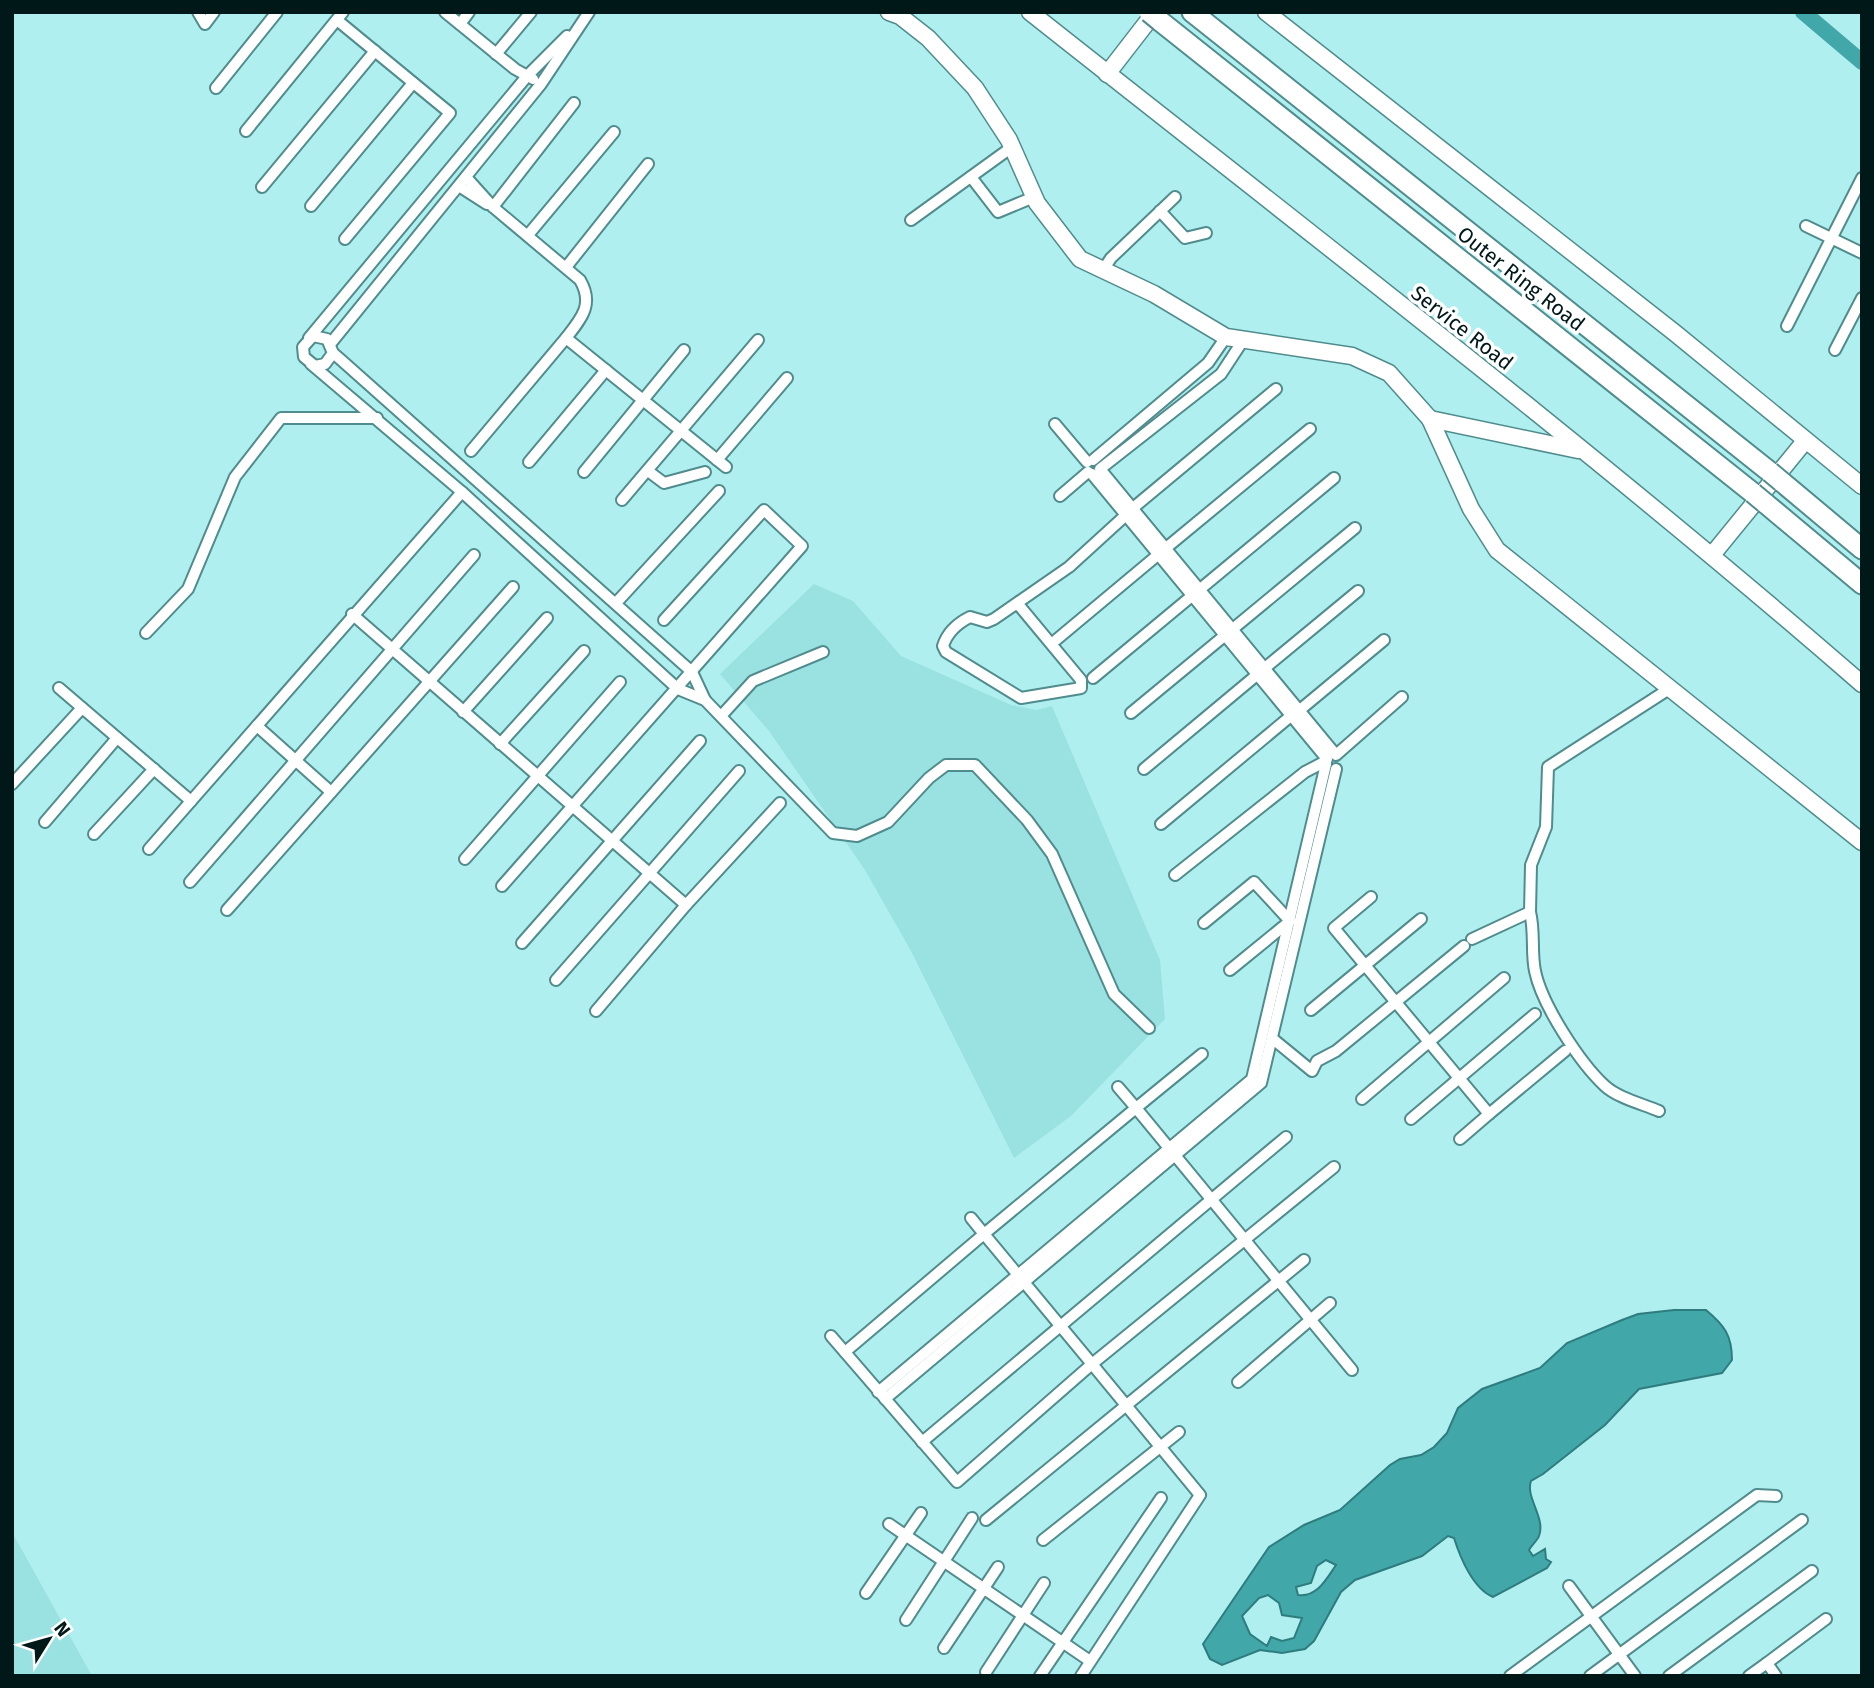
<svg xmlns="http://www.w3.org/2000/svg" width="1874" height="1688" font-family="'Fira Sans',sans-serif">
	<style>
		.built { fill: #9ae2e2 }
		.water { fill: #42a7a9; stroke: #2e7c7e; stroke-width: 2; fill-rule: evenodd }
		.lines { fill: none; stroke-linecap: round; stroke-linejoin: round }
		.river { stroke: #42a7a9; stroke-width: 16 }
		.street-casing { stroke: #508c8d; stroke-width: 14 }
		.secondary-casing { stroke: #508c8d; stroke-width: 19 }
		.highway-casing { stroke: #508c8d; stroke-width: 23 }
		.street { stroke: #fff; stroke-width: 10 }
		.secondary { stroke: #fff; stroke-width: 16 }
		.highway { stroke: #fff; stroke-width: 19 }
		.highway-bridge-casing { stroke: #508c8d; stroke-width: 23; stroke-linecap: butt }
		.highway-bridge { stroke: #fff; stroke-width: 19 }
		.labels { text-anchor: middle; dominant-baseline: central; stroke-width: 7; stroke-linejoin: round; paint-order: stroke }
		.street-label { font-size: 21px; fill: #011819; stroke: #fff }
	</style>
	<rect width="100%" height="100%" fill="#b0efef"/>
	<g class="built">
		<path d="M 814,584 L 853,601 L 901,656 L 1011,705 L 1037,710 L 1052,706 L 1160,960 L 1165,1019 L 1071,1116 L 1014,1158 L 911,951 L 865,870 L 769,731 L 720,674 Z"/>
		<path d="M 12,1532 L 92,1676 L 12,1676 Z"/>
	</g>
	<path class="water" d="M 1674,1310 L 1706,1310 C 1724,1325 1732,1335 1732,1360 L 1722,1373 L 1639,1389 L 1605,1425 L 1543,1474 L 1531,1481 C 1525,1497 1546,1518 1539,1536 C 1537,1541 1531,1546 1529,1550 L 1533,1556 L 1545,1549 L 1546,1559 L 1551,1562 L 1547,1568 L 1493,1597 C 1473,1589 1460,1557 1454,1538 L 1448,1536 L 1422,1556 L 1355,1580 L 1341,1592 L 1314,1641 L 1305,1649 L 1282,1653 L 1260,1650 L 1222,1665 L 1210,1659 L 1203,1644 L 1269,1547 L 1304,1525 L 1340,1510 L 1390,1465 L 1400,1459 L 1421,1455 L 1434,1447 L 1447,1433 L 1458,1408 L 1482,1389 L 1540,1368 L 1567,1343 L 1622,1320 L 1638,1314 ZM 1326,1560 L 1336,1565 C 1327,1578 1317,1598 1298,1595 L 1296,1587 L 1311,1583 L 1317,1566 ZM 1268,1595 L 1279,1603 L 1282,1615 L 1302,1618 L 1294,1638 L 1282,1641 L 1271,1637 L 1267,1646 L 1250,1634 L 1242,1616 L 1259,1598 Z"/>
	<g class="lines">
		<path class="river" d="M 1803,12 L 1862,62"/>
		<defs>
			<g id="street">
				<path d="M 198,12 L 205,24 L 214,12"/>
				<path d="M 445,12 L 515,69 L 533,79"/>
				<path d="M 337,20 L 450,113 L 345,239"/>
				<path d="M 460,24 L 469,12"/>
				<path d="M 496,54 L 531,12"/>
				<path d="M 216,88 L 277,12"/>
				<path d="M 246,131 L 343,12"/>
				<path d="M 466,177 L 493,207 L 580,280 C 594,304 582,318 566,338 L 726,467"/>
				<path d="M 971,177 L 998,212 L 1034,197"/>
				<path d="M 459,186 L 487,204"/>
				<path d="M 262,187 L 375,51"/>
				<path d="M 311,206 L 413,83"/>
				<path d="M 493,207 L 574,103"/>
				<path d="M 1160,211 L 1185,238 L 1206,233"/>
				<path d="M 911,220 L 1012,147"/>
				<path d="M 1806,226 L 1862,253"/>
				<path d="M 528,235 L 614,132"/>
				<path d="M 567,266 L 648,164"/>
				<path d="M 1103,270 L 1111,258 L 1175,197"/>
				<path d="M 1787,326 L 1862,178"/>
				<path d="M 309,338 L 528,75 L 567,36"/>
				<path d="M 1242,342 L 1221,374 L 1100,469 L 1336,755 L 1402,697"/>
				<path d="M 331,343 L 541,84 L 589,12"/>
				<path d="M 1835,350 L 1862,298"/>
				<path d="M 333,353 L 325,364 L 315,366 L 304,357 L 303,347 L 313,336 L 327,339 L 333,353 L 340,359 L 692,672 L 705,700"/>
				<path d="M 311,364 L 462,492 L 678,689 L 705,700 L 833,833 L 857,836 L 888,822 L 929,778 L 946,765 L 975,765 L 1027,820 L 1052,854 L 1114,994 L 1149,1028"/>
				<path d="M 1055,424 L 1087,462"/>
				<path d="M 471,451 L 566,338"/>
				<path d="M 717,460 L 787,378"/>
				<path d="M 1093,460 L 1208,363 L 1226,337"/>
				<path d="M 529,462 L 606,370"/>
				<path d="M 648,471 L 664,483 L 705,472"/>
				<path d="M 584,472 L 684,350"/>
				<path d="M 1092,474 L 1327,759"/>
				<path d="M 1060,496 L 1088,472"/>
				<path d="M 622,500 L 758,340"/>
				<path d="M 1133,508 L 1276,389"/>
				<path d="M 1166,548 L 1310,429"/>
				<path d="M 616,603 L 719,491"/>
				<path d="M 1017,603 L 1081,680 L 1081,688 L 1021,698 L 946,652 L 943,646 C 947,633 958,623 970,617 L 987,622 L 994,619 L 1069,567 L 1126,515"/>
				<path d="M 352,614 L 686,905"/>
				<path d="M 146,633 L 188,589 L 235,477 L 281,418 L 377,418"/>
				<path d="M 1056,640 L 1159,554"/>
				<path d="M 1266,667 L 1358,591"/>
				<path d="M 1093,678 L 1334,478"/>
				<path d="M 59,688 L 191,801"/>
				<path d="M 1301,709 L 1384,640"/>
				<path d="M 463,712 L 547,618"/>
				<path d="M 1131,713 L 1355,528"/>
				<path d="M 722,715 L 753,681 L 823,652"/>
				<path d="M 257,726 L 331,792"/>
				<path d="M 500,744 L 584,651"/>
				<path d="M 1144,769 L 1258,674"/>
				<path d="M 12,784 L 82,708"/>
				<path d="M 45,822 L 117,738"/>
				<path d="M 1161,824 L 1292,715"/>
				<path d="M 94,834 L 154,769"/>
				<path d="M 149,849 L 462,492"/>
				<path d="M 465,859 L 620,682"/>
				<path d="M 1175,875 L 1305,772 L 1326,761"/>
				<path d="M 190,882 L 474,555"/>
				<path d="M 502,886 L 802,546 L 764,510 L 664,620"/>
				<path d="M 1371,897 L 1334,928 L 1489,1114 L 1565,1051"/>
				<path d="M 227,910 L 513,587"/>
				<path d="M 1530,912 C 1535,932 1531,952 1535,971 C 1542,1005 1580,1063 1605,1086 C 1618,1098 1643,1104 1659,1111"/>
				<path d="M 1204,923 L 1254,882 L 1290,921 L 1230,970"/>
				<path d="M 1472,939 L 1530,912 L 1531,865 L 1546,827 L 1548,767 L 1669,689"/>
				<path d="M 522,943 L 700,741"/>
				<path d="M 556,980 L 739,771"/>
				<path d="M 1311,1010 L 1421,919"/>
				<path d="M 596,1011 L 686,905 L 780,803"/>
				<path d="M 1273,1039 L 1312,1071 L 1317,1061 L 1336,1051 L 1464,946"/>
				<path d="M 1118,1087 L 1136,1108 L 1202,1054"/>
				<path d="M 1362,1099 L 1504,978"/>
				<path d="M 1411,1119 L 1535,1014"/>
				<path d="M 1460,1139 L 1489,1114"/>
				<path d="M 831,1336 L 957,1482 L 1092,1364 L 984,1234 L 1136,1108 L 1352,1370"/>
				<path d="M 845,1352 L 984,1234 L 971,1218"/>
				<path d="M 1238,1382 L 1330,1303"/>
				<path d="M 878,1392 L 1252,1079 L 1326,764"/>
				<path d="M 885,1399 L 1261,1083 L 1336,769"/>
				<path d="M 922,1442 L 1286,1137"/>
				<path d="M 986,1520 L 1304,1260"/>
				<path d="M 889,1524 L 1090,1661"/>
				<path d="M 1043,1540 L 1179,1432"/>
				<path d="M 1569,1586 L 1635,1676"/>
				<path d="M 866,1593 L 921,1513"/>
				<path d="M 906,1620 L 972,1518"/>
				<path d="M 944,1648 L 998,1567"/>
				<path d="M 1767,1663 L 1826,1619"/>
				<path d="M 986,1672 L 1044,1583"/>
				<path d="M 1040,1676 L 1161,1498"/>
				<path d="M 1081,1676 L 1200,1495 L 1092,1364 L 1334,1167"/>
				<path d="M 1510,1676 L 1757,1495 L 1776,1496"/>
				<path d="M 1590,1676 L 1802,1520"/>
				<path d="M 1669,1676 L 1812,1571"/>
				<path d="M 1749,1676 L 1767,1663 L 1776,1676"/>
			</g>
			<g id="secondary">
				<path d="M 889,12 L 900,16 L 928,38 L 975,88 L 1009,140 L 1037,203 L 1080,259 L 1154,294 L 1226,337 L 1352,356 L 1389,373 L 1430,419 L 1471,509 L 1497,550 L 1862,842"/>
				<path d="M 1030,12 C 1309,233 1593,450 1862,684"/>
				<path d="M 1266,12 L 1675,333 L 1862,486"/>
				<path d="M 1107,74 L 1155,12"/>
				<path d="M 1430,419 L 1578,450"/>
				<path d="M 1712,555 L 1805,441"/>
			</g>
			<g id="highway">
				<path d="M 1192,12 L 1770,472"/>
				<path d="M 1160,21 L 1753,493"/>
				<path d="M 1782,482 L 1862,549"/>
				<path d="M 1765,503 L 1862,584"/>
			</g>
		</defs>
		<use href="#street" class="street-casing"/>
		<use href="#secondary" class="secondary-casing"/>
		<use href="#highway" class="highway-casing"/>
		<use href="#street" class="street"/>
		<use href="#secondary" class="secondary"/>
		<use href="#highway" class="highway"/>
		<defs>
			<g id="highway-bridge">
				<path d="M 1149,12 L 1160,21"/>
				<path d="M 1770,472 L 1782,482"/>
				<path d="M 1753,493 L 1765,503"/>
			</g>
		</defs>
		<use href="#highway-bridge" class="highway-bridge-casing"/>
		<use href="#highway-bridge" class="highway-bridge"/>
	</g>
	<g class="labels">
		<g class="street-label">
			<text transform="translate(1521 279) rotate(38)">Outer Ring Road</text>
			<text transform="translate(1462 328) rotate(38)">Service Road</text>
		</g>
	</g>
	<rect width="1874" height="1688" fill="none" stroke="#011819" stroke-width="28"/>
	<g transform="translate(49 1639) rotate(53)" stroke="#ffffff" stroke-width="5" paint-order="stroke">
	<path d="M0-5L12 26L0 18L-12 26Z" fill="#011819"/>
	<text y="-10" font-size="19" font-weight="bold" text-anchor="middle" fill="#011819">N</text>
	</g>
</svg>
